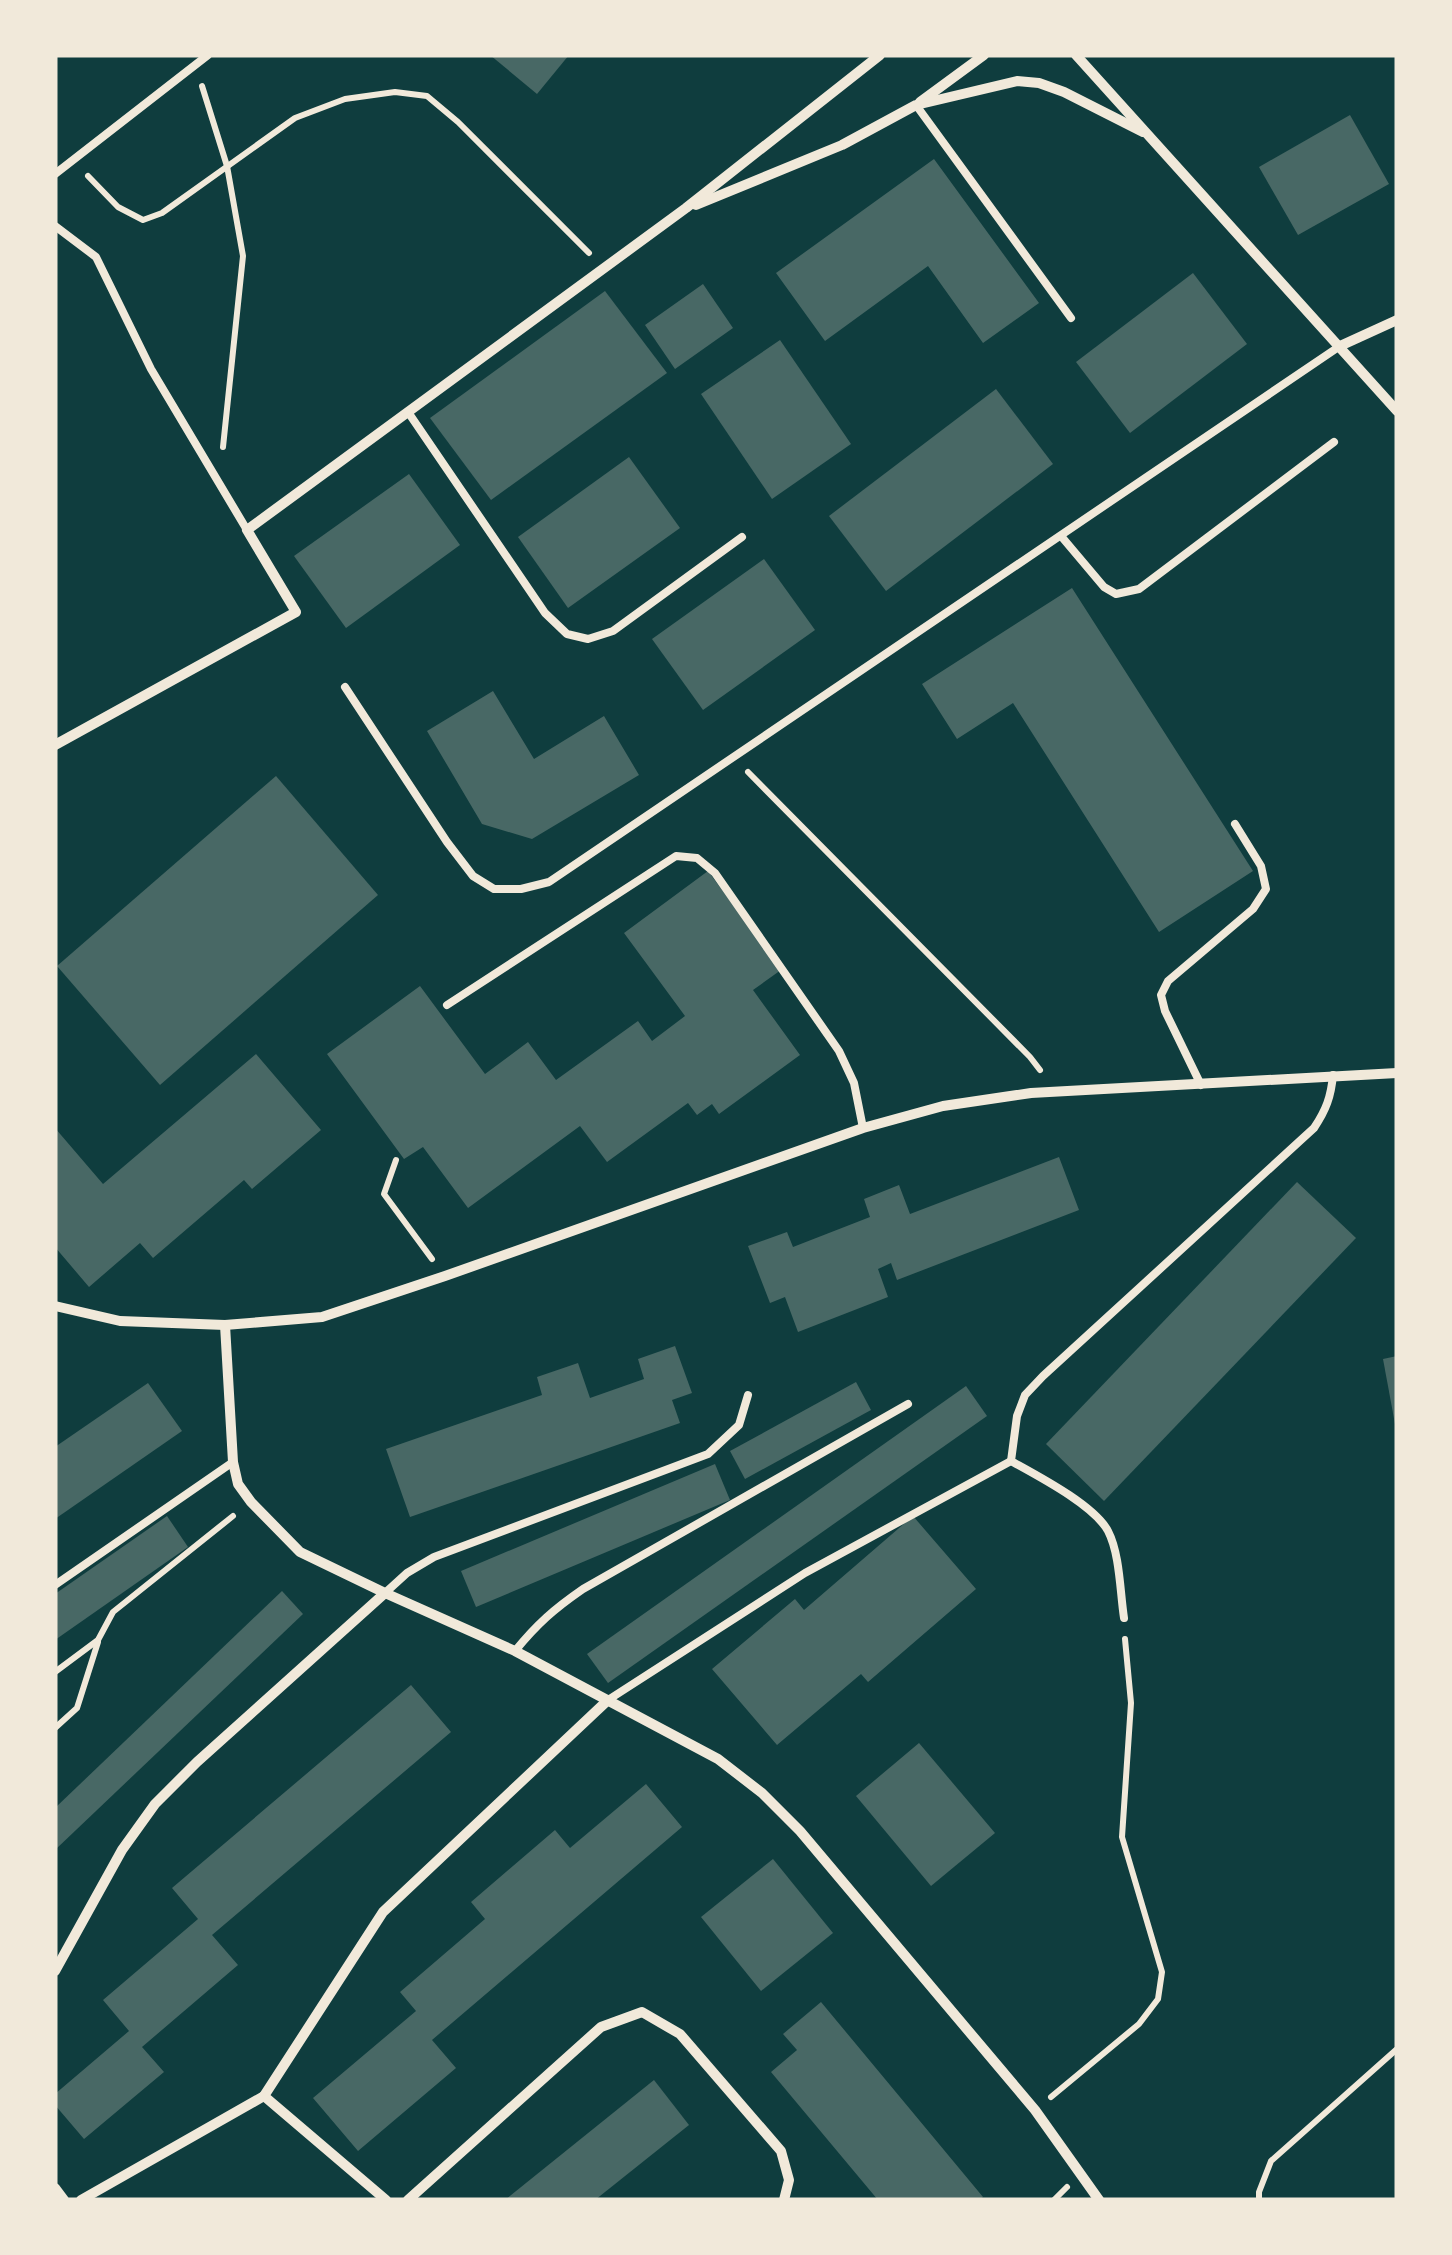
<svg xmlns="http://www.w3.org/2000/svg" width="1452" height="2255" font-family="'Work Sans',sans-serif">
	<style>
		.building { fill: #486865 }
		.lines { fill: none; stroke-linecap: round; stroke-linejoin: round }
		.path { stroke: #f1e9da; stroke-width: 6 }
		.service { stroke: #f1e9da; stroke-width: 8 }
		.minor { stroke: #f1e9da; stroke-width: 10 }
	</style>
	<rect width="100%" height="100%" fill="#0f3d3e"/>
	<g class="building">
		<path d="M 490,55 L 569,55 L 537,94 Z"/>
		<path d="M 1350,115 L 1389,184 L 1298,235 L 1259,167 Z"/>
		<path d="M 934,159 L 1039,303 L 983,343 L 928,266 L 825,341 L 776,273 Z"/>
		<path d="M 1193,273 L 1247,344 L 1130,433 L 1076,362 Z"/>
		<path d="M 703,284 L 733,328 L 675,369 L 645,325 Z"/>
		<path d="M 605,291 L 667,373 L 491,500 L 430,418 Z"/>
		<path d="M 780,340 L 851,444 L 772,499 L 701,394 Z"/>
		<path d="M 996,389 L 1053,464 L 886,591 L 829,516 Z"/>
		<path d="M 629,457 L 680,528 L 568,608 L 518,537 Z"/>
		<path d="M 409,474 L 460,545 L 346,628 L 294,556 Z"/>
		<path d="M 764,559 L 815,630 L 703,710 L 652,639 Z"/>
		<path d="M 1072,588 L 1253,871 L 1159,932 L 1013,703 L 957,739 L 922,684 Z"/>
		<path d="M 493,691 L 534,759 L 604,716 L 639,775 L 532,839 L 482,824 L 427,731 Z"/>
		<path d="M 276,776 L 378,895 L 160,1085 L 57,966 Z"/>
		<path d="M 708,871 L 781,970 L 753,990 L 800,1055 L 719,1114 L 712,1104 L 697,1115 L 688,1103 L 607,1162 L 580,1126 L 468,1208 L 423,1147 L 404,1159 L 327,1054 L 420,986 L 485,1074 L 528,1042 L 556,1080 L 638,1021 L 652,1041 L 685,1016 L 624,933 Z"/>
		<path d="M 256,1054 L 321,1130 L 252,1189 L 244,1180 L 153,1258 L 140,1243 L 89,1287 L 55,1247 L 55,1128 L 103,1184 Z"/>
		<path d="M 1059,1157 L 1079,1210 L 897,1280 L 891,1263 L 878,1269 L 888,1297 L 798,1332 L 785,1297 L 770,1303 L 748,1246 L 787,1232 L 793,1247 L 870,1217 L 864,1199 L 899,1185 L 910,1214 Z"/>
		<path d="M 1297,1182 L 1356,1238 L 1104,1501 L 1046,1444 Z"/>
		<path d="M 675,1346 L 692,1393 L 672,1400 L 680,1423 L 410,1517 L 386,1449 L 542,1395 L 537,1377 L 578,1363 L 590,1398 L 644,1379 L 638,1359 Z"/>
		<path d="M 1397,1356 L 1397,1423 L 1395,1424 L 1383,1359 Z"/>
		<path d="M 856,1382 L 871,1410 L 745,1479 L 730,1451 Z"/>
		<path d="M 148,1383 L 182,1431 L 55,1519 L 55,1447 Z"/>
		<path d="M 966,1386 L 987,1416 L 608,1683 L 587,1654 Z"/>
		<path d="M 715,1464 L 730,1500 L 476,1607 L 461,1571 Z"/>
		<path d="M 167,1516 L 188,1547 L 55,1640 L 55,1594 Z"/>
		<path d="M 913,1516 L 976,1589 L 868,1682 L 861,1674 L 777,1745 L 712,1669 L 795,1599 L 804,1610 Z"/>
		<path d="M 282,1591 L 303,1614 L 55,1850 L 55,1808 Z"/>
		<path d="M 411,1685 L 451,1732 L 212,1935 L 238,1965 L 142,2047 L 164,2072 L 84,2139 L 55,2105 L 55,2094 L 129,2031 L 103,2000 L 198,1919 L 172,1888 Z"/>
		<path d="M 919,1743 L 995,1833 L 931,1886 L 856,1796 Z"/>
		<path d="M 646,1784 L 682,1827 L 432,2040 L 456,2068 L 358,2151 L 313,2098 L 416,2011 L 400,1992 L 485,1919 L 471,1902 L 555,1830 L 570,1848 Z"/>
		<path d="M 773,1859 L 833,1933 L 761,1991 L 701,1917 Z"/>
		<path d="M 821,2002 L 983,2197 L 979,2200 L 878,2200 L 771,2072 L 797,2050 L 783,2034 Z"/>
		<path d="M 654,2080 L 689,2125 L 595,2200 L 505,2200 Z"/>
	</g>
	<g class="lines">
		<g class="path">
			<path d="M 202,86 L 227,166 L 243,256 L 223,447"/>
			<path d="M 88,176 L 118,207 L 143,220 L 162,213 L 295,118 L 345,99 L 395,92 L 427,96 L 458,122 L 589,253"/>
			<path d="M 748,772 L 1030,1057 L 1040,1070"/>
			<path d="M 396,1160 L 384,1194 L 432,1259"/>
			<path d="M 55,1672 L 98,1640 L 113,1612 L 233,1516"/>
			<path d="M 55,1728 L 77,1708 L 98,1642"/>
			<path d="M 1051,2097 L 1139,2024 L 1158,1999 L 1162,1972 L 1122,1837 L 1131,1703 L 1125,1639"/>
			<path d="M 1054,2200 L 1067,2187"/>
			<path d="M 1259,2200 L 1259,2192 L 1271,2161 L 1397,2049"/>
		</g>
		<g class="service">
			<path d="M 916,105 L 1071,318"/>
			<path d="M 55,174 L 208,55"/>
			<path d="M 55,226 L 96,257 L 151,369 L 247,530"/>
			<path d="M 408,412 L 545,613 L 567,634 L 588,639 L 613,631 L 742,537"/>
			<path d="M 1061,536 L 1104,587 L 1116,594 L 1139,589 L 1334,442"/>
			<path d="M 345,687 L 447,842 L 473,876 L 494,889 L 521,889 L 549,882 L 1340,346"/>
			<path d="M 447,1005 L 676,856 L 697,858 L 715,873 L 839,1051 L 854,1083 L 863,1128"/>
			<path d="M 1201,1085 L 1165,1011 L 1161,995 L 1168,981 L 1253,909 L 1266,889 L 1261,866 L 1235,824"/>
			<path d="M 55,1585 L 233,1462"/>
			<path d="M 385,1593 L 407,1573 L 434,1557 L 708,1454 L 739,1425 L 748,1395"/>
			<path d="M 1124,1618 C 1120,1592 1120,1554 1108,1531 C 1094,1505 1038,1476 1011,1461 L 1017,1416 L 1025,1395 L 1043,1376 L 1314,1128 C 1326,1110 1331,1097 1333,1075"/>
			<path d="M 515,1651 C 537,1624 554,1609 583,1589 L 908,1404"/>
			<path d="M 608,1700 L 805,1573 L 1011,1461"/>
		</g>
		<g class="minor">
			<path d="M 1076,55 L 1397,411"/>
			<path d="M 920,102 L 984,55"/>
			<path d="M 696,205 L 842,145 L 916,105 L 1017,81 L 1039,83 L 1064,92 L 1143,132"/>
			<path d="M 1340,346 L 1397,320"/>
			<path d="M 55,745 L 296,612 L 247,530 L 686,208 L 880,55"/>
			<path d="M 55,1306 L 120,1321 L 225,1325 L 322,1317 L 445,1276 L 863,1128 L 943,1106 L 1031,1093 L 1397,1073"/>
			<path d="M 225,1325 L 233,1462 L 238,1484 L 251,1502 L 300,1552 L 385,1593 L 515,1651 L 718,1759 L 762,1793 L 800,1831 L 1035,2110 L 1099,2200"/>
			<path d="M 55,1971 L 122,1850 L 155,1804 L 197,1762 L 385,1593"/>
			<path d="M 55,2188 L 64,2200"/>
			<path d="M 81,2200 L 264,2096"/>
			<path d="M 386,2200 L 264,2096 L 383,1912 L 608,1700"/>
			<path d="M 408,2200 L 601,2027 L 642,2012 L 680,2034 L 781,2151 L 789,2180 L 784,2200"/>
		</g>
	</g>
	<rect width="1452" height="2255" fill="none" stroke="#f1e9da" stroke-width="115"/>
</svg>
